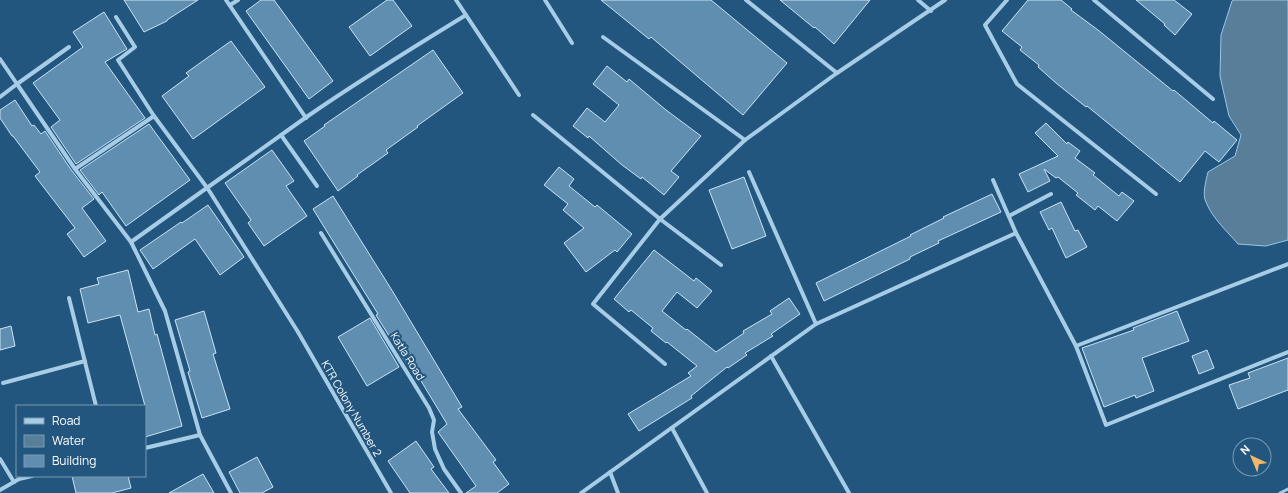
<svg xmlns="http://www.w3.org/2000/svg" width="1288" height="493" font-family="Manrope,sans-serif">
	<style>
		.water { fill: #587e9a; stroke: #9ac8e7 }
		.building { fill: #5f8eb1; stroke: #c9e3f5 }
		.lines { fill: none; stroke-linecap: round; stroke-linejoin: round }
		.service { stroke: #a6cce6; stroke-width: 3 }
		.minor { stroke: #a6cce6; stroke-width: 4 }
		.labels { text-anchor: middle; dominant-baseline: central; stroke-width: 4; stroke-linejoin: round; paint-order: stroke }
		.street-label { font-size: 11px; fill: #fff; stroke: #22567e }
	</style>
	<rect width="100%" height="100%" fill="#22567e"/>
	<path class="water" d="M 1234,0 L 1288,0 L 1288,240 L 1266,246 L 1238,244 C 1227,231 1212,218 1206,202 C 1202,195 1206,180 1208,172 L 1235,156 L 1241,135 L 1229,116 L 1220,76 L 1221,35 L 1232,1 Z"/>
	<g class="building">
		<path d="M 124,0 L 198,0 L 167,20 L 167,21 L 144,32 Z"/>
		<path d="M 261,0 L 274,0 L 333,81 L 309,99 L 246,11 Z"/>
		<path d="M 387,0 L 393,0 L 412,26 L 370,56 L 349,27 Z"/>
		<path d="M 601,0 L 711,0 L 787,63 L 743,115 L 651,37 L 649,39 Z"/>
		<path d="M 780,0 L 870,0 L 834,44 L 815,27 L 814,28 Z"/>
		<path d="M 1028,0 L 1061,0 L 1072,9 L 1071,10 L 1098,30 L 1173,91 L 1174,90 L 1213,123 L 1214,121 L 1237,140 L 1219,162 L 1205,151 L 1180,182 L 1087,106 L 1086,107 L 1056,83 L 1038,67 L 1039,65 L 1020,50 L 1022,47 L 1002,31 Z"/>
		<path d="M 1136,0 L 1174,0 L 1192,14 L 1175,35 L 1164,25 L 1165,24 Z"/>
		<path d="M 104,12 L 127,49 L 105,62 L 145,118 L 76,164 L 51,127 L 60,120 L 33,83 L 83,47 L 73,32 Z"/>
		<path d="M 231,41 L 265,87 L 193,139 L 162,96 L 189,76 L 186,73 Z"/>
		<path d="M 433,50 L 463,93 L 417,126 L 418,127 L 386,150 L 388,153 L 357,175 L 358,176 L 338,191 L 304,141 L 325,126 L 324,125 Z"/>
		<path d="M 607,66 L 627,82 L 629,79 L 666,110 L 701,136 L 671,171 L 679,177 L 664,195 L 642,177 L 641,179 L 622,165 L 589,136 L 588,138 L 573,126 L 587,108 L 605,122 L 619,105 L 593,84 Z"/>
		<path d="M 15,100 L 32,126 L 34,125 L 41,134 L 45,131 L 72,171 L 94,199 L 82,208 L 106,241 L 84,257 L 67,234 L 75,228 L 35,176 L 40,172 L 13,136 L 12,136 L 0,118 L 0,110 Z"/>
		<path d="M 1046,123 L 1067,144 L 1068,142 L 1080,151 L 1075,158 L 1095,173 L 1093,175 L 1119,196 L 1122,192 L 1134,201 L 1117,221 L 1098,206 L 1095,210 L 1076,195 L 1078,193 L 1058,177 L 1056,178 L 1044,169 L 1050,181 L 1028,192 L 1019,174 L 1058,156 L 1035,133 Z"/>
		<path d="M 149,124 L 190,180 L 126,226 L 102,192 L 99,195 L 80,170 Z"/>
		<path d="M 272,150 L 294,181 L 286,186 L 307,216 L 264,246 L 248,223 L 251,220 L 225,183 Z"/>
		<path d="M 559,167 L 574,179 L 569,186 L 595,207 L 597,205 L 632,234 L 617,252 L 615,250 L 586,272 L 564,243 L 584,228 L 563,210 L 568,204 L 544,185 Z"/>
		<path d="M 744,177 L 766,236 L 732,249 L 709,190 Z"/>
		<path d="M 992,194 L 1001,212 L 938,241 L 939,243 L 910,257 L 910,259 L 824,301 L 816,283 L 911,236 L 910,235 L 944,218 L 943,217 Z"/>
		<path d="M 333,196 L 393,292 L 462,407 L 458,409 L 496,460 L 493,462 L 509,484 L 497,493 L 466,493 L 476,486 L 438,432 L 447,424 L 409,361 L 406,363 L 376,315 L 378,314 L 313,209 Z"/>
		<path d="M 1061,202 L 1075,231 L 1078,230 L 1087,247 L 1066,258 L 1052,228 L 1049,230 L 1040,212 Z"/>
		<path d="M 208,205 L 244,257 L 220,275 L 195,239 L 153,269 L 140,250 L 181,222 L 182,223 Z"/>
		<path d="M 654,250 L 694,281 L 696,278 L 712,291 L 697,308 L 677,292 L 662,311 L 686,330 L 687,329 L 716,352 L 744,333 L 743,331 L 772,314 L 770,311 L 789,298 L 800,314 L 771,334 L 773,336 L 745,353 L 747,355 L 728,368 L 727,367 L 691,396 L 692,398 L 639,431 L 628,414 L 691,376 L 688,373 L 697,366 L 667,342 L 666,343 L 651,331 L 653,328 L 631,310 L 629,312 L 614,299 Z"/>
		<path d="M 128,270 L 138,312 L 149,309 L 155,335 L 157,334 L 182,426 L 145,437 L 145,406 L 120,315 L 88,323 L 80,289 L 99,284 L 97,278 Z"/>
		<path d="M 204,311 L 216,353 L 213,354 L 230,409 L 202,418 L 188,372 L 190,371 L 175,320 Z"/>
		<path d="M 1177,311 L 1189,341 L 1142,358 L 1154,391 L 1136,398 L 1135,395 L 1104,407 L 1082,348 L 1134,330 L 1133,328 Z"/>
		<path d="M 370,318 L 399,367 L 367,386 L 338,337 Z"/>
		<path d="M 11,326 L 15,346 L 0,350 L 0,329 Z"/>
		<path d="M 1207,350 L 1214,368 L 1199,374 L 1192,356 Z"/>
		<path d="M 1288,358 L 1288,390 L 1238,409 L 1229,385 L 1250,378 L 1248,373 Z"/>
		<path d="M 416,441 L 434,467 L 431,469 L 449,493 L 410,493 L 388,461 Z"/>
		<path d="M 257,457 L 273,487 L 262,493 L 240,493 L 229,472 Z"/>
		<path d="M 203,474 L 214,493 L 169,493 Z"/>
		<path d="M 72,476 L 128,476 L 131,488 L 112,493 L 76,493 Z"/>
	</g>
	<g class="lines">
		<path class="service" d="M 1280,493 L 1288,489"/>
		<g class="minor">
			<path d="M 226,0 L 306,118"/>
			<path d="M 456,0 L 519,95"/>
			<path d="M 545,0 L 572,43"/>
			<path d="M 746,0 L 837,73"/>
			<path d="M 918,0 L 931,11"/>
			<path d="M 1007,0 L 985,25 L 1017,84 L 1156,194"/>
			<path d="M 1094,0 L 1213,99"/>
			<path d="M 230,5 L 238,0"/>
			<path d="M 116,17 L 135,47 L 118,60 L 154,116 L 208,189 L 298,332 L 391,493"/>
			<path d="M 603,37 L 745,140"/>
			<path d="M 69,47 L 17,84 L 75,169 L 131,242 L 165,311 L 200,435 L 231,493"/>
			<path d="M 0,59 L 17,84 L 0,97"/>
			<path d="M 533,115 L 660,219 L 721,265"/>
			<path d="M 281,135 L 317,186"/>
			<path d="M 75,169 L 154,116"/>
			<path d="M 749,172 L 816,324"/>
			<path d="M 993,180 L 1016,233 L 1076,346 L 1288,264"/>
			<path d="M 1009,216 L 1051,194"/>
			<path d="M 321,233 L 429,408 L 434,420 L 432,432 L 435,449 L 444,469 L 461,493"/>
			<path d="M 131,242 C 189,201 247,159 305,118 C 357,82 412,48 466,15"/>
			<path d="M 69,298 L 96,406"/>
			<path d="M 1076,346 L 1106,425 L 1288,352"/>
			<path d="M 771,356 L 849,493"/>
			<path d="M 665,364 L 593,304 L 660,219 L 745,140 L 837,73 L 945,0"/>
			<path d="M 3,383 L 85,361"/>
			<path d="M 672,428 L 707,493"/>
			<path d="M 145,448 L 200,435"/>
			<path d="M 0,459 L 14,482"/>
			<path d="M 610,472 L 618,493"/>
			<path d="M 0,490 L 19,479 L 32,476"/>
			<path d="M 581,493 L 816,324 L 1016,233"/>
		</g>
	</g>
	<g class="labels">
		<g class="street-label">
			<text transform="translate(408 356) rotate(58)">Katla Road</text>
			<text transform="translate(352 408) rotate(60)">KTR Colony Number 2</text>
		</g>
	</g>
	<rect x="16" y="405" width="130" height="72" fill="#22567e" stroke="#7a9ab2"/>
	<rect x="24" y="418" width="20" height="6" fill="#a6cce6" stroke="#7a9ab2"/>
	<text x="52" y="425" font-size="12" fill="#ffffff">Road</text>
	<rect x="24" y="435" width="20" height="12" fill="#587e9a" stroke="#7a9ab2"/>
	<text x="52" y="445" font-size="12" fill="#ffffff">Water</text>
	<rect x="24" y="455" width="20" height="12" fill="#5f8eb1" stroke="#7a9ab2"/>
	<text x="52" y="465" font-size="12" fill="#ffffff">Building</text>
	<g transform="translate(1252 457) rotate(316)"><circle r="19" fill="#22567e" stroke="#7a9ab2"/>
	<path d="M0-3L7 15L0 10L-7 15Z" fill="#f2b868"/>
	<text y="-6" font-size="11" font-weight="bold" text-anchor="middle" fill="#ffffff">N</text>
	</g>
</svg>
